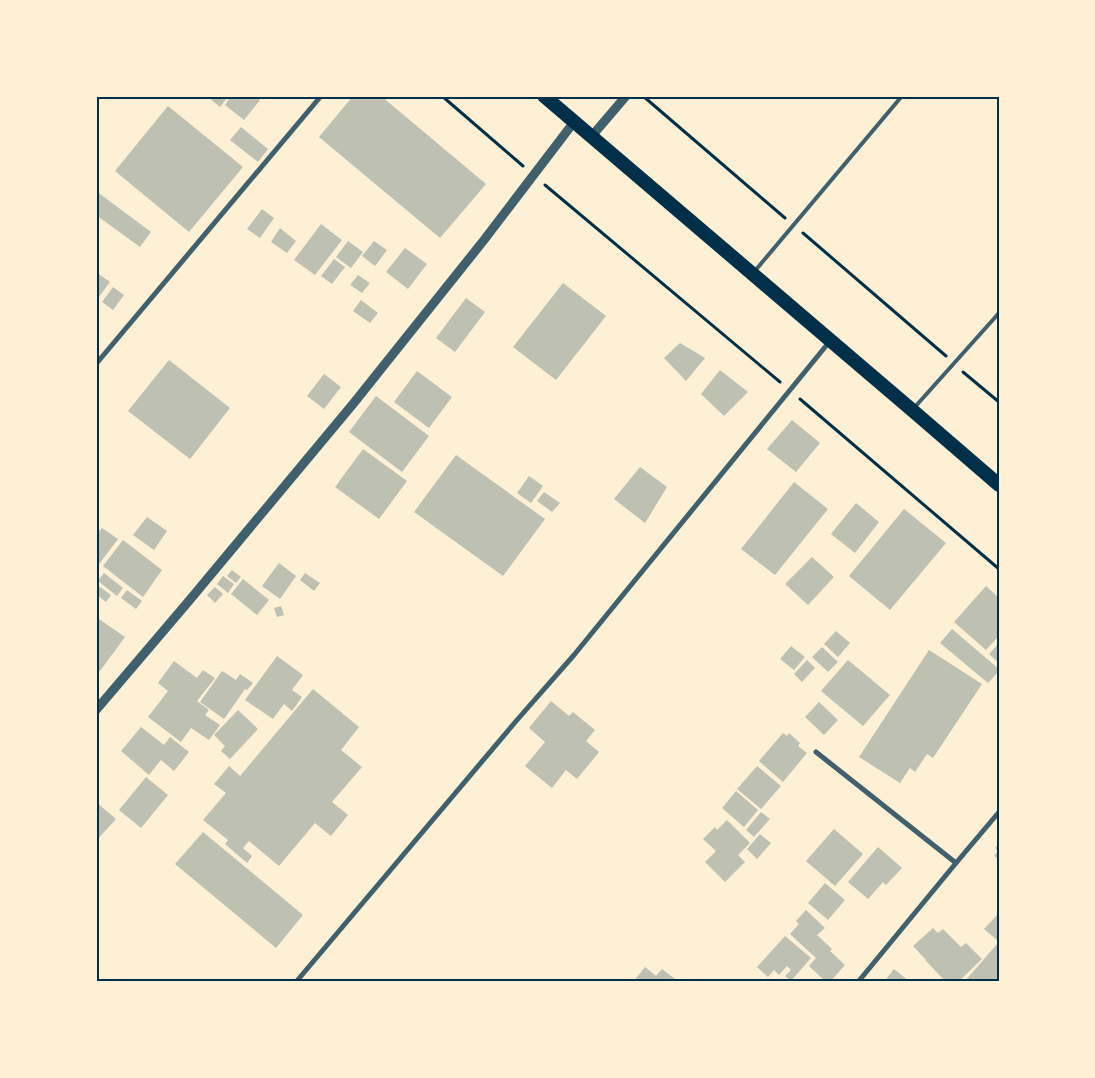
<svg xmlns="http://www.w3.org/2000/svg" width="1095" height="1078" font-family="Ubuntu,sans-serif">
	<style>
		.building { fill: #bec0b2 }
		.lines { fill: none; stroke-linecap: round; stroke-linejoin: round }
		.path { stroke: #003049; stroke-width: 3 }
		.service { stroke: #3f606c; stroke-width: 4 }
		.minor { stroke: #3f606c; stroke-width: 5 }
		.tertiary { stroke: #3f606c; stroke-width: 9 }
		.trunk { stroke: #003049; stroke-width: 14 }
		.neatline { fill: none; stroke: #003049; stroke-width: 2 }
	</style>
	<rect width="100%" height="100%" fill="#fdf0d5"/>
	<g class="building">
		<path d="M 207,96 L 229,96 L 220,107 Z"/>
		<path d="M 231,96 L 256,96 L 260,100 L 244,120 L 225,105 Z"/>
		<path d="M 353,96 L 381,96 L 486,184 L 440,238 L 319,137 Z"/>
		<path d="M 168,106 L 243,167 L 189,232 L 115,171 Z"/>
		<path d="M 241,127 L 268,149 L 258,162 L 230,140 Z"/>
		<path d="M 96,191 L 151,232 L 140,247 L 96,215 Z"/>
		<path d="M 262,209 L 274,218 L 260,238 L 247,229 Z"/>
		<path d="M 321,224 L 342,240 L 315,275 L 294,260 Z"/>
		<path d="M 280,228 L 296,241 L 287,253 L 271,242 Z"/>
		<path d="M 348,241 L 363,252 L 351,268 L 336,257 Z"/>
		<path d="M 374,241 L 387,250 L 375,266 L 362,256 Z"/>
		<path d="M 405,248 L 427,264 L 408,289 L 386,272 Z"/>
		<path d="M 334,259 L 345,267 L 332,284 L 321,276 Z"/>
		<path d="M 96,272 L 110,282 L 96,301 Z"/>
		<path d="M 358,275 L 370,283 L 362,293 L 350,285 Z"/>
		<path d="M 563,283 L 606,316 L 556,380 L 513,347 Z"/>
		<path d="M 113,287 L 124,295 L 113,310 L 102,302 Z"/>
		<path d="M 466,298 L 485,312 L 455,352 L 436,338 Z"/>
		<path d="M 361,300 L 378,313 L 370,323 L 353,311 Z"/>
		<path d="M 680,343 L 705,358 L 686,381 L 664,358 Z"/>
		<path d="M 169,360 L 230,408 L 190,459 L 128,411 Z"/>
		<path d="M 720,370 L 748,392 L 724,416 L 701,394 Z"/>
		<path d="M 417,371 L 452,397 L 429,428 L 394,402 Z"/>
		<path d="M 324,374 L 341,387 L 324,409 L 307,396 Z"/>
		<path d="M 376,396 L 429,436 L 402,472 L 349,432 Z"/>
		<path d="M 792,420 L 820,443 L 796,472 L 767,449 Z"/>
		<path d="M 363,449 L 407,481 L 379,519 L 335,487 Z"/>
		<path d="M 456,455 L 545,519 L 503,576 L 414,512 Z"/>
		<path d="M 640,467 L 667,487 L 645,523 L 614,499 Z"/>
		<path d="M 529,476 L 543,486 L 531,503 L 517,493 Z"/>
		<path d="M 794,482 L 828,509 L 775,575 L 741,549 Z"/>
		<path d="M 544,492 L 560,503 L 552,512 L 537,501 Z"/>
		<path d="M 856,503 L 879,522 L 855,553 L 831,534 Z"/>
		<path d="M 904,509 L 946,543 L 890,610 L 849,576 Z"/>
		<path d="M 147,517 L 167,531 L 154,550 L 133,535 Z"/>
		<path d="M 102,528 L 118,539 L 96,568 L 96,535 Z"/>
		<path d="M 123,540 L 162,570 L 143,597 L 103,566 Z"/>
		<path d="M 812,557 L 834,577 L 808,605 L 785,584 Z"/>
		<path d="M 279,563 L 296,576 L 280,599 L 262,586 Z"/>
		<path d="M 232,570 L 241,577 L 236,583 L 227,576 Z"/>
		<path d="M 104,573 L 123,588 L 117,596 L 98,581 Z"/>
		<path d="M 305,573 L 320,583 L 314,591 L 300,580 Z"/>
		<path d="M 223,576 L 234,584 L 228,593 L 217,584 Z"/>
		<path d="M 243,579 L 269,600 L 257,615 L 231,594 Z"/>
		<path d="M 986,586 L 999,598 L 999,636 L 986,650 L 954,622 Z"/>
		<path d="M 100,587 L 111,595 L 106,602 L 96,594 L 96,591 Z"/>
		<path d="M 215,587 L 223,594 L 215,603 L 207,595 Z"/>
		<path d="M 127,590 L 142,601 L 136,609 L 121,598 Z"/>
		<path d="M 281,606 L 284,615 L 277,617 L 274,608 Z"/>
		<path d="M 96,617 L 125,637 L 100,671 L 96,668 Z"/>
		<path d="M 952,629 L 999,669 L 999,671 L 988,683 L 940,643 Z"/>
		<path d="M 836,631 L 850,643 L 838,657 L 824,644 Z"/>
		<path d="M 999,643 L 999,663 L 989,654 Z"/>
		<path d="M 791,646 L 805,657 L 794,670 L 780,659 Z"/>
		<path d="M 822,647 L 838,662 L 828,672 L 812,657 Z"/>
		<path d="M 929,650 L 982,684 L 933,758 L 927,754 L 915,772 L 910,768 L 900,783 L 859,757 Z"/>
		<path d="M 277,656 L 303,675 L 292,690 L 302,697 L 292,711 L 284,704 L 273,719 L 245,700 Z"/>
		<path d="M 807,660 L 815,668 L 802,682 L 794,674 Z"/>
		<path d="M 848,660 L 890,695 L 863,726 L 821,691 Z"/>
		<path d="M 174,661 L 197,678 L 203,670 L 215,678 L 197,701 L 209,710 L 205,715 L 220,725 L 209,740 L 191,728 L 181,742 L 148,717 L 168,691 L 158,683 Z"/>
		<path d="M 222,671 L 236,680 L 240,674 L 253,683 L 247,690 L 245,689 L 224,719 L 200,702 Z"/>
		<path d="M 313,689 L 359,727 L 341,750 L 362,767 L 332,802 L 348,815 L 331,836 L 315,823 L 279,866 L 249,841 L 243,848 L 252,856 L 247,863 L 225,844 L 228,840 L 203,820 L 226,793 L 214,784 L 229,766 L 240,776 Z"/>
		<path d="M 551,701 L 569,716 L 573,712 L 595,730 L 586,741 L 599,752 L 577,779 L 566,770 L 552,788 L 525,766 L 545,742 L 529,728 Z"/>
		<path d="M 819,702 L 838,720 L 824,735 L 805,717 Z"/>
		<path d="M 238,710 L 258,729 L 230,759 L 221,751 L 225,746 L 214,735 Z"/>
		<path d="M 141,727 L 164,745 L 170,737 L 189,752 L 174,771 L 161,760 L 149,775 L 121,751 Z"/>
		<path d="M 783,733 L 787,736 L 789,733 L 800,743 L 798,746 L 807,753 L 783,782 L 759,761 Z"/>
		<path d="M 757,766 L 781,786 L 761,809 L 737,789 Z"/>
		<path d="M 146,777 L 168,795 L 141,828 L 119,810 Z"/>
		<path d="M 736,791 L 758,810 L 744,827 L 722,808 Z"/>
		<path d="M 96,802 L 116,819 L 96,841 Z"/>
		<path d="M 761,812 L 770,819 L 754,837 L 746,830 Z"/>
		<path d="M 727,820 L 750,843 L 738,855 L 745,862 L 725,882 L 705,862 L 716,851 L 703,839 L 715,827 L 717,830 Z"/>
		<path d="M 834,829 L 863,854 L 835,886 L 806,861 Z"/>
		<path d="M 203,832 L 303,915 L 276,948 L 175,864 Z"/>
		<path d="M 760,834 L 771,843 L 757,859 L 747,849 Z"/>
		<path d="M 999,843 L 999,860 L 994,856 L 998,851 L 995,848 Z"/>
		<path d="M 878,847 L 902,868 L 886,885 L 883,882 L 868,899 L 848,882 Z"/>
		<path d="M 825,883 L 845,900 L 828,920 L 808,903 Z"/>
		<path d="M 806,910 L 825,928 L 817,935 L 832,949 L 830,951 L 845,965 L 830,982 L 826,982 L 809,966 L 816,958 L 790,934 L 799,924 L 796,921 Z"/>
		<path d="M 999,913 L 999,939 L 998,941 L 984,929 Z"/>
		<path d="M 933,928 L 938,933 L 943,929 L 961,947 L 966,943 L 982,959 L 958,982 L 946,982 L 926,961 L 926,960 L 913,946 Z"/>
		<path d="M 785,936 L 811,958 L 791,981 L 785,976 L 791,970 L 787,966 L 779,975 L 774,970 L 768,977 L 757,967 Z"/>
		<path d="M 999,942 L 999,982 L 964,982 Z"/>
		<path d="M 645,967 L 656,976 L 662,969 L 679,982 L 633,982 Z"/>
		<path d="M 894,969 L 910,982 L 884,982 Z"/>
	</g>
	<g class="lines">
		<g class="path">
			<path d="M 442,96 L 523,166"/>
			<path d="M 643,96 L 785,218"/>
			<path d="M 545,185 L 780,382"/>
			<path d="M 803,233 L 946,356"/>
			<path d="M 963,372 L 999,402"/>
			<path d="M 800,399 L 999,569"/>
		</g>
		<g class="service">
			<path d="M 754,272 L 902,96"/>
			<path d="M 914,408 L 999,313"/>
		</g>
		<g class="minor">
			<path d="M 96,364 L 321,96"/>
			<path d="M 816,752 L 956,863"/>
			<path d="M 296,982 L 517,720 L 574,655 L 830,341"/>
			<path d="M 858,982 L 956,863 L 999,812"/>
		</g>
		<g class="tertiary">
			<path d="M 591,137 L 626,96"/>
			<path d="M 96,710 L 188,602 L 353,404 L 484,240 L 574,122"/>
		</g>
		<path class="trunk" d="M 544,96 L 912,410 L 999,485"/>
	</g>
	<rect width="1095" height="1078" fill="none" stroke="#fdf0d5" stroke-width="195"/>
	<rect x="98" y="98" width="900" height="882" class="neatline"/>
</svg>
